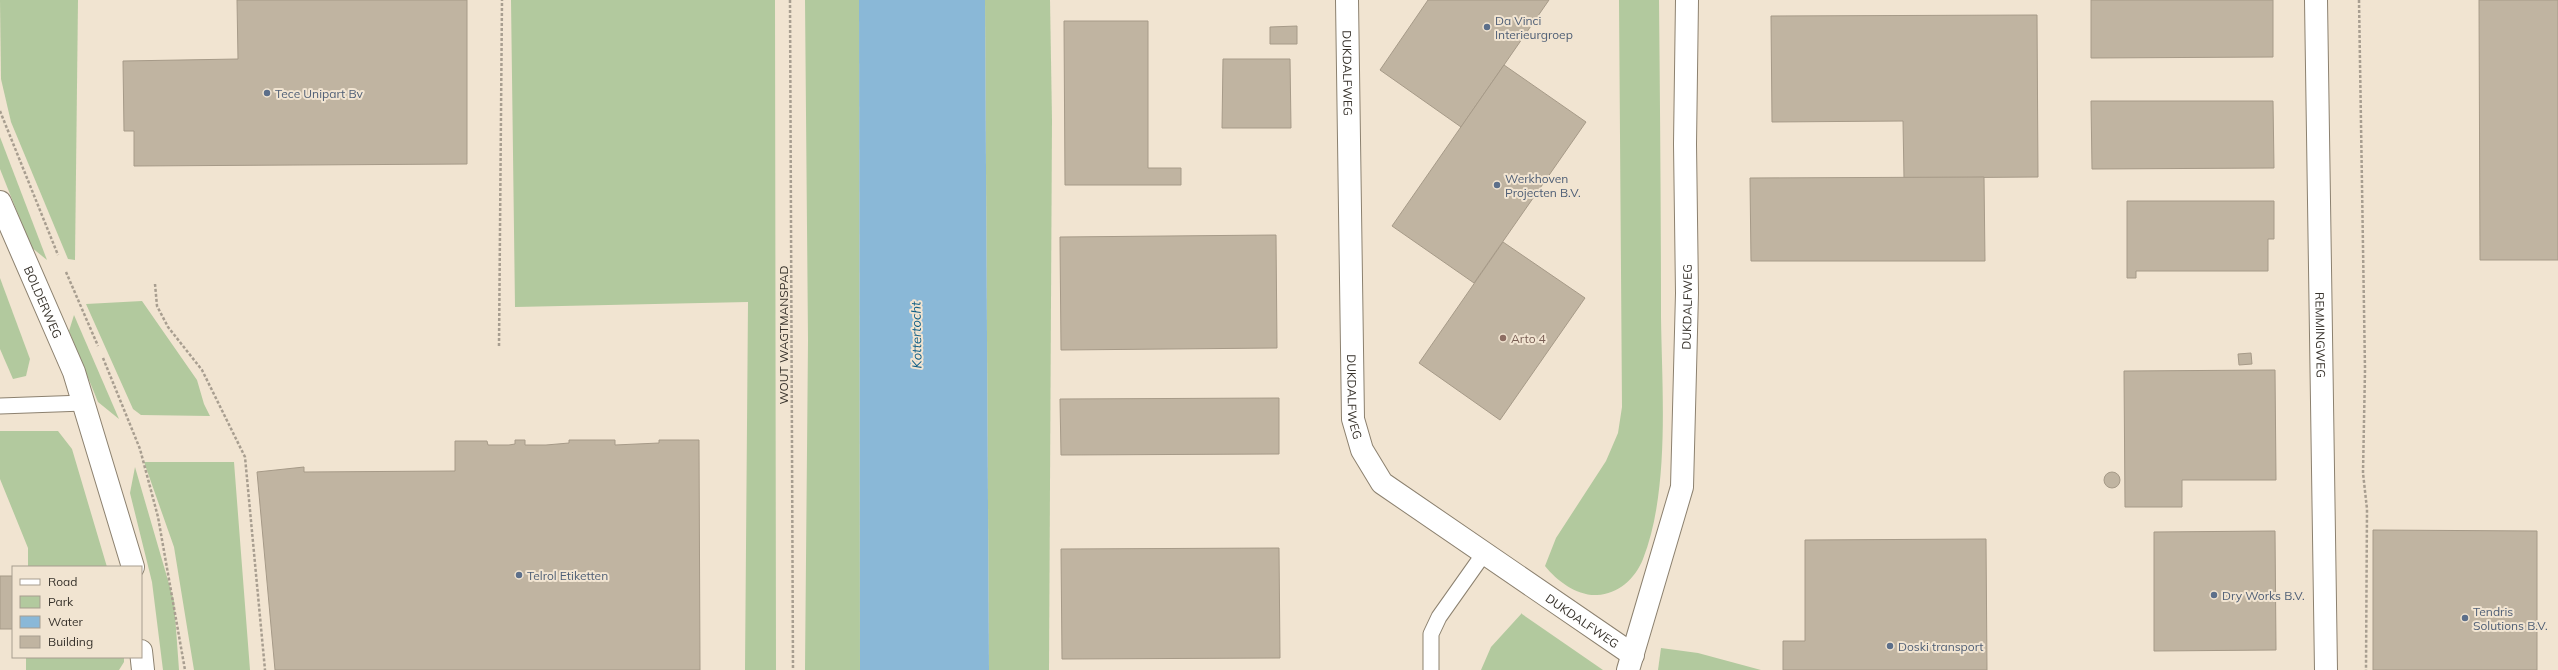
<svg xmlns="http://www.w3.org/2000/svg" width="2558" height="670" font-family="Mulish,sans-serif">
	<style>
		.green { fill: #b2c99e }
		.water { fill: #8ab8d7 }
		.building { fill: #c0b4a1; stroke: #a69a88 }
		.lines { fill: none; stroke-linecap: round; stroke-linejoin: round }
		.lane-casing { stroke: #8c816f; stroke-width: 17 }
		.street-casing { stroke: #8c816f; stroke-width: 24 }
		.path { stroke: #a89e90; stroke-width: 2.5; stroke-dasharray: 3 2; stroke-linecap: butt }
		.lane { stroke: #fff; stroke-width: 15 }
		.street { stroke: #fff; stroke-width: 22 }
		.service-dot { fill: #5c6f8a; stroke: #f1e4d1; stroke-width: 1.5 }
		.education-dot { fill: #8d6e63; stroke: #f1e4d1; stroke-width: 1.5 }
		.labels { text-anchor: middle; dominant-baseline: central; stroke-width: 4; stroke-linejoin: round; paint-order: stroke }
		.service-label { font-size: 12px; fill: #4e5e75; stroke: #f1e4d1; text-anchor: start }
		.street-label { font-size: 12px; fill: #37322b; stroke: #f1e4d1 }
		.education-label { font-size: 12px; fill: #785e54; stroke: #f1e4d1; text-anchor: start }
		.water-label { font-size: 13px; font-style: italic; fill: #0e5e86; stroke: #f1e4d1 }
	</style>
	<rect width="100%" height="100%" fill="#f1e4d1"/>
	<g class="green">
		<path d="M 0,0 L 78,0 L 75,260 L 68,259 L 11,122 L 1,79 Z"/>
		<path d="M 511,0 L 775,0 L 776,670 L 745,670 L 748,302 L 515,307 Z"/>
		<path d="M 805,0 L 859,0 L 860,670 L 805,670 L 808,340 Z"/>
		<path d="M 985,0 L 1050,0 L 1052,120 L 1049,670 L 989,670 Z"/>
		<path d="M 1619,0 L 1659,0 C 1660,106 1661,211 1661,317 C 1662,391 1670,490 1643,559 C 1635,579 1618,594 1597,595 C 1577,596 1557,581 1545,566 L 1556,538 L 1606,461 L 1618,433 L 1622,407 Z"/>
		<path d="M 0,137 L 47,260 L 31,247 L 0,169 Z"/>
		<path d="M 0,278 L 30,359 L 26,376 L 13,379 L 0,349 Z"/>
		<path d="M 142,301 L 197,380 L 204,404 L 210,416 L 141,415 L 133,409 L 86,304 Z"/>
		<path d="M 74,315 L 119,419 L 98,402 L 69,331 Z"/>
		<path d="M 0,431 L 58,431 L 72,449 L 107,567 L 28,567 L 28,548 L 0,479 Z"/>
		<path d="M 144,462 L 234,462 L 250,670 L 194,670 L 174,547 Z"/>
		<path d="M 135,467 L 174,601 L 179,670 L 163,670 L 152,582 L 130,493 Z"/>
		<path d="M 1522,613 L 1522,614 L 1603,670 L 1481,670 L 1491,647 Z"/>
		<path d="M 1661,648 L 1698,653 L 1761,670 L 1658,670 Z"/>
		<path d="M 26,657 L 124,657 L 124,662 L 119,670 L 26,670 Z"/>
	</g>
	<path class="water" d="M 859,0 L 985,0 L 989,670 L 860,670 Z"/>
	<g class="building">
		<path d="M 237,0 L 467,0 L 467,164 L 134,166 L 134,131 L 124,131 L 123,61 L 238,59 Z"/>
		<path d="M 1428,0 L 1549,0 L 1461,127 L 1380,70 Z"/>
		<path d="M 2091,0 L 2273,0 L 2273,57 L 2091,58 Z"/>
		<path d="M 2479,0 L 2558,0 L 2558,260 L 2480,260 Z"/>
		<path d="M 2037,15 L 2038,177 L 1904,178 L 1903,121 L 1772,122 L 1771,16 Z"/>
		<path d="M 1064,21 L 1148,21 L 1148,168 L 1181,168 L 1181,185 L 1065,185 Z"/>
		<path d="M 1297,26 L 1297,44 L 1270,44 L 1270,27 Z"/>
		<path d="M 1223,59 L 1290,59 L 1291,128 L 1222,128 Z"/>
		<path d="M 1504,65 L 1586,122 L 1474,283 L 1392,226 Z"/>
		<path d="M 2091,101 L 2273,101 L 2274,168 L 2092,169 Z"/>
		<path d="M 1984,177 L 1985,261 L 1751,261 L 1750,178 Z"/>
		<path d="M 2127,201 L 2274,201 L 2274,239 L 2268,239 L 2268,271 L 2136,271 L 2136,278 L 2127,278 Z"/>
		<path d="M 1276,235 L 1277,348 L 1061,350 L 1060,237 Z"/>
		<path d="M 1503,242 L 1585,298 L 1500,420 L 1419,363 Z"/>
		<path d="M 2251,353 L 2252,364 L 2239,365 L 2238,354 Z"/>
		<path d="M 2275,370 L 2276,480 L 2182,480 L 2182,507 L 2125,507 L 2124,371 Z"/>
		<path d="M 1279,398 L 1279,454 L 1061,455 L 1060,399 Z"/>
		<path d="M 515,440 L 525,440 L 525,445 L 546,445 L 569,443 L 569,440 L 615,440 L 615,445 L 659,443 L 659,440 L 699,440 L 700,670 L 275,670 L 257,472 L 304,467 L 304,472 L 455,471 L 455,441 L 487,441 L 488,445 L 509,445 L 515,444 Z"/>
		<circle cx="2112" cy="480" r="8"/>
		<path d="M 2373,530 L 2537,531 L 2537,670 L 2373,670 Z"/>
		<path d="M 2275,531 L 2276,650 L 2154,651 L 2154,532 Z"/>
		<path d="M 1986,539 L 1987,670 L 1783,670 L 1783,641 L 1805,641 L 1805,540 Z"/>
		<path d="M 1279,548 L 1280,658 L 1062,659 L 1061,549 Z"/>
		<rect x="0" y="576" width="13" height="53"/>
	</g>
	<g class="lines">
		<defs>
			<g id="lane">
				<path d="M 0,406 L 84,403"/>
				<path d="M 1431,670 L 1431,634 L 1439,617 L 1485,552"/>
			</g>
			<g id="street">
				<path id="s1" d="M 1347,0 L 1353,419 L 1362,450 L 1382,483 L 1633,655"/>
				<path id="s2" d="M 2316,0 L 2326,670"/>
				<path id="s3" d="M 0,202 L 74,372 L 133,567"/>
				<path d="M 141,651 L 143,670"/>
				<path id="s4" d="M 1628,670 L 1682,487 L 1687,293 L 1685,144 L 1687,0"/>
			</g>
		</defs>
		<use href="#lane" class="lane-casing"/>
		<use href="#street" class="street-casing"/>
		<g class="path">
			<path d="M 790,0 L 793,670"/>
			<path d="M 2359,0 L 2365,370 L 2363,473 L 2367,509 L 2366,670"/>
			<path d="M 0,111 L 58,255"/>
			<path d="M 66,272 L 98,346"/>
			<path d="M 155,284 L 157,306 L 168,327 L 202,370 L 245,457 L 265,670"/>
			<path d="M 499,346 L 502,0"/>
			<path d="M 103,358 L 140,449 L 158,517 L 185,670"/>
		</g>
		<use href="#lane" class="lane"/>
		<use href="#street" class="street"/>
	</g>
	<g class="service-dot">
		<circle cx="1487" cy="27" r="4"/>
		<circle cx="267" cy="93" r="4"/>
		<circle cx="1497" cy="185" r="4"/>
		<circle cx="519" cy="575" r="4"/>
		<circle cx="2214" cy="595" r="4"/>
		<circle cx="2465" cy="618" r="4"/>
		<circle cx="1890" cy="646" r="4"/>
	</g>
	<circle class="education-dot" cx="1503" cy="338" r="4"/>
	<g class="labels">
		<g class="service-label">
			<text x="1495" y="20">Da Vinci<tspan x="1495" dy="14">Interieurgroep</tspan></text>
			<text x="275" y="93">Tece Unipart Bv</text>
			<text x="1505" y="178">Werkhoven<tspan x="1505" dy="14">Projecten B.V.</tspan></text>
			<text x="527" y="575">Telrol Etiketten</text>
			<text x="2222" y="595">Dry Works B.V.</text>
			<text x="2473" y="611">Tendris<tspan x="2473" dy="14">Solutions B.V.</tspan></text>
			<text x="1898" y="646">Doski transport</text>
		</g>
		<g class="street-label">
			<text stroke="none"><textPath href="#s1" startOffset="73">DUKDALFWEG</textPath></text>
			<text stroke="none"><textPath href="#s3" startOffset="109">BOLDERWEG</textPath></text>
			<text stroke="none"><textPath href="#s4" startOffset="371">DUKDALFWEG</textPath></text>
			<text transform="translate(783 335) rotate(-90)">WOUT WAGTMANSPAD</text>
			<text stroke="none"><textPath href="#s2" startOffset="335">REMMINGWEG</textPath></text>
			<text stroke="none"><textPath href="#s1" startOffset="397">DUKDALFWEG</textPath></text>
			<text stroke="none"><textPath href="#s1" startOffset="733">DUKDALFWEG</textPath></text>
		</g>
		<g class="education-label">
			<text x="1511" y="338">Arto 4</text>
		</g>
		<g class="water-label">
			<text transform="translate(916 335) rotate(-91)">Kottertocht</text>
		</g>
	</g>
	<rect x="12" y="566" width="130" height="92" fill="#f1e4d1" stroke="#a79d8f"/>
	<rect x="20" y="579" width="20" height="6" fill="#ffffff" stroke="#a79d8f"/>
	<text x="48" y="586" font-size="12" fill="#37322b">Road</text>
	<rect x="20" y="596" width="20" height="12" fill="#b2c99e" stroke="#a79d8f"/>
	<text x="48" y="606" font-size="12" fill="#37322b">Park</text>
	<rect x="20" y="616" width="20" height="12" fill="#8ab8d7" stroke="#a79d8f"/>
	<text x="48" y="626" font-size="12" fill="#37322b">Water</text>
	<rect x="20" y="636" width="20" height="12" fill="#c0b4a1" stroke="#a79d8f"/>
	<text x="48" y="646" font-size="12" fill="#37322b">Building</text>
</svg>
